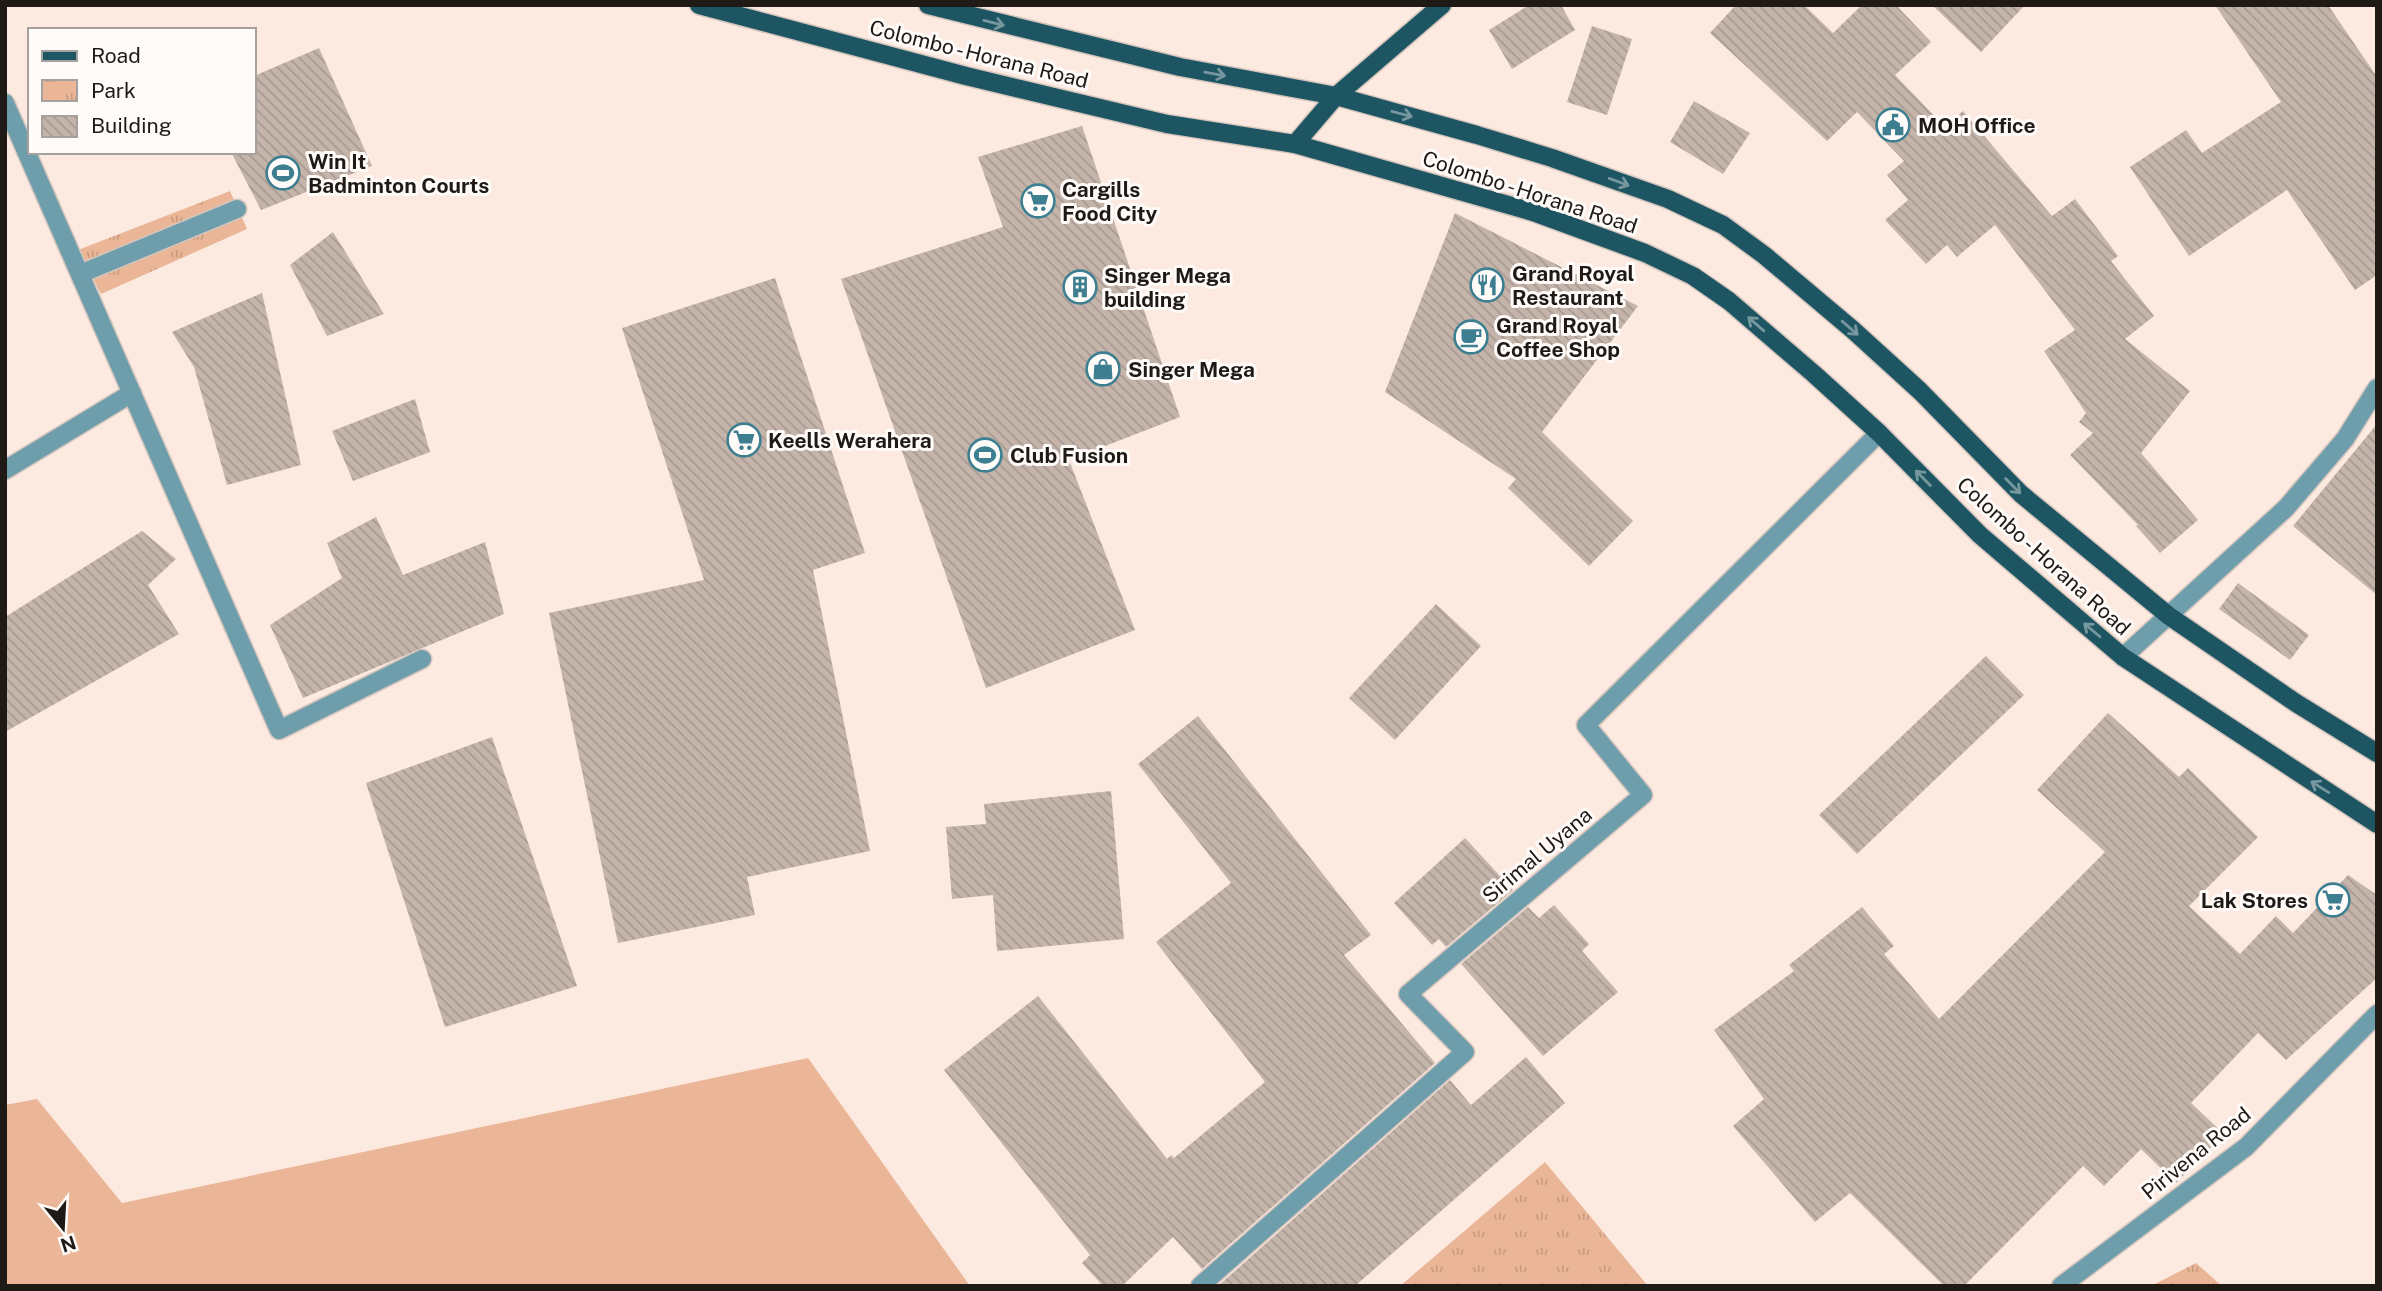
<svg xmlns="http://www.w3.org/2000/svg" width="2382" height="1291" font-family="'Public Sans',sans-serif">
	<style>
		.green { fill: #ebb697 }
		.park { fill: url(#park-tufts) }
		.building { fill: url(#building-back-hatch) }
		.lines { fill: none; stroke-linecap: round; stroke-linejoin: round }
		.lane-casing { stroke: #d4c5bd; stroke-width: 21 }
		.street-casing { stroke: #d4c5bd; stroke-width: 21 }
		.primary-casing { stroke: #d4c5bd; stroke-width: 21 }
		.lane { stroke: #6e9dab; stroke-width: 18 }
		.street { stroke: #6e9dab; stroke-width: 18 }
		.primary { stroke: #1d5563; stroke-width: 18 }
		.oneway { stroke: #77979f }
		.labels { text-anchor: middle; dominant-baseline: central; stroke-width: 6; stroke-linejoin: round; paint-order: stroke }
		.street-label { font-size: 21px; fill: #201a17; stroke: #fefbf9 }
		.poi-label { font-size: 21px; font-weight: bold; fill: #201a17; stroke: #fefbf9; text-anchor: start }
	</style>
	<defs>
		<pattern id="park-tufts" width="24" height="20" patternUnits="userSpaceOnUse" patternTransform="scale(1.75)"><rect width="24" height="20" fill="#ebb697"/><path d="M3 7l-1-3M5 7V3M7 7l1-3M15 17l-1-3M17 17v-4M19 17l1-3" fill="none" stroke="#c99c81"/></pattern>
		<pattern id="building-back-hatch" width="6" height="6" patternUnits="userSpaceOnUse" patternTransform="scale(1.75)"><rect width="6" height="6" fill="#c4b4aa"/><path d="M-1 5l2 2M0 0l6 6M5-1l2 2" fill="none" stroke="#a89a92"/></pattern>
	</defs>
	<rect width="100%" height="100%" fill="#fceae1"/>
	<path class="green" d="M 808,1058 L 970,1286 L 5,1286 L 5,1105 L 37,1099 L 122,1203 Z"/>
	<g class="park">
		<path d="M 230,191 L 247,229 L 101,294 L 78,250 Z"/>
		<path d="M 1545,1162 L 1648,1286 L 1400,1286 Z"/>
		<path d="M 2196,1263 L 2222,1286 L 2151,1286 Z"/>
	</g>
	<g class="building">
		<path d="M 1529,5 L 1561,5 L 1575,30 L 1512,69 L 1489,30 Z"/>
		<path d="M 1736,5 L 1804,5 L 1833,33 L 1862,5 L 1896,5 L 1931,42 L 1895,75 L 1945,127 L 1963,111 L 2052,216 L 2075,199 L 2118,256 L 2111,261 L 2154,316 L 2125,339 L 2190,391 L 2141,453 L 2198,520 L 2160,553 L 2136,526 L 2138,525 L 2070,455 L 2093,433 L 2079,422 L 2086,413 L 2044,351 L 2075,330 L 1995,225 L 1957,257 L 1947,245 L 1926,264 L 1885,220 L 1908,200 L 1887,175 L 1904,161 L 1857,112 L 1827,141 L 1710,33 Z"/>
		<path d="M 1932,5 L 2025,5 L 1981,52 Z"/>
		<path d="M 2215,5 L 2328,5 L 2377,77 L 2377,275 L 2355,290 L 2287,190 L 2189,256 L 2130,167 L 2186,130 L 2202,153 L 2281,102 Z"/>
		<path d="M 1592,26 L 1632,39 L 1607,115 L 1567,102 Z"/>
		<path d="M 319,48 L 372,166 L 261,210 L 231,152 L 254,152 L 254,76 Z"/>
		<path d="M 1694,101 L 1750,133 L 1723,174 L 1670,142 Z"/>
		<path d="M 1082,126 L 1180,417 L 1069,460 L 1135,630 L 986,688 L 841,279 L 1003,227 L 978,157 Z"/>
		<path d="M 1455,213 L 1638,306 L 1542,432 L 1633,521 L 1589,566 L 1508,488 L 1516,479 L 1385,392 Z"/>
		<path d="M 333,232 L 384,314 L 327,336 L 290,265 Z"/>
		<path d="M 775,278 L 865,553 L 813,570 L 870,851 L 747,877 L 755,915 L 618,943 L 549,613 L 704,580 L 622,328 Z"/>
		<path d="M 262,293 L 301,465 L 227,485 L 194,367 L 172,332 Z"/>
		<path d="M 415,399 L 430,452 L 353,481 L 332,431 Z"/>
		<path d="M 2377,424 L 2377,595 L 2293,526 Z"/>
		<path d="M 376,517 L 403,575 L 485,542 L 504,614 L 303,698 L 270,625 L 342,578 L 327,543 Z"/>
		<path d="M 142,531 L 176,559 L 148,585 L 179,634 L 5,732 L 5,617 Z"/>
		<path d="M 2238,583 L 2309,635 L 2290,660 L 2219,609 Z"/>
		<path d="M 1436,604 L 1481,646 L 1395,740 L 1349,698 Z"/>
		<path d="M 1986,656 L 2024,695 L 1857,854 L 1819,815 Z"/>
		<path d="M 2108,713 L 2179,777 L 2188,768 L 2258,837 L 2189,906 L 2240,954 L 2276,916 L 2293,933 L 2348,875 L 2377,895 L 2377,978 L 2286,1060 L 2258,1033 L 2191,1103 L 2224,1134 L 2176,1183 L 2141,1149 L 2104,1186 L 2083,1166 L 1964,1286 L 1944,1286 L 1850,1193 L 1815,1222 L 1733,1126 L 1764,1099 L 1714,1030 L 1794,971 L 1789,965 L 1862,907 L 1894,946 L 1884,954 L 1939,1019 L 2105,852 L 2037,790 Z"/>
		<path d="M 1198,716 L 1371,935 L 1344,955 L 1435,1063 L 1202,1269 L 1173,1237 L 1122,1286 L 1103,1286 L 1082,1263 L 1090,1255 L 944,1070 L 1038,996 L 1167,1159 L 1171,1155 L 1174,1158 L 1265,1082 L 1156,942 L 1231,883 L 1138,764 Z"/>
		<path d="M 492,737 L 577,986 L 445,1027 L 366,783 Z"/>
		<path d="M 1111,791 L 1124,939 L 997,951 L 993,895 L 952,899 L 946,827 L 986,824 L 984,804 Z"/>
		<path d="M 1465,838 L 1513,890 L 1446,947 L 1439,939 L 1432,945 L 1394,903 Z"/>
		<path d="M 1554,905 L 1589,944 L 1582,951 L 1618,992 L 1543,1056 L 1461,964 L 1528,907 L 1539,918 Z"/>
		<path d="M 1526,1057 L 1565,1103 L 1355,1286 L 1218,1286 L 1450,1080 L 1471,1105 Z"/>
	</g>
	<g class="lines">
		<defs>
			<g id="lane">
				<path d="M 5,103 L 279,730 L 422,659"/>
				<path d="M 80,274 L 237,209"/>
				<path d="M 5,470 L 132,393"/>
			</g>
			<g id="street">
				<path d="M 2123,657 L 2286,508 L 2345,439 L 2377,388"/>
				<path d="M 1200,1286 L 1465,1052 L 1408,994 L 1643,795 L 1586,725 L 1879,433"/>
				<path d="M 2061,1286 L 2246,1147 L 2377,1014"/>
			</g>
			<g id="primary">
				<path d="M 699,5 L 966,76 L 1167,124 L 1295,144 L 1533,212 L 1645,253 L 1693,276 L 1729,301 L 1814,374 L 1879,433 L 1980,535 L 2123,657 L 2377,824"/>
				<path d="M 928,5 L 1180,67 L 1336,96 L 1477,135 L 1552,158 L 1668,199 L 1723,225 L 1764,255 L 1853,330 L 1920,391 L 2021,494 L 2169,616 L 2296,703 L 2377,753"/>
				<path d="M 1295,144 L 1336,96 L 1442,5"/>
			</g>
		</defs>
		<use href="#lane" class="lane-casing"/>
		<use href="#street" class="street-casing"/>
		<use href="#primary" class="primary-casing"/>
		<use href="#lane" class="lane"/>
		<use href="#street" class="street"/>
		<use href="#primary" class="primary"/>
	</g>
	<defs><path id="oneway-shaft" d="M-6 0H5M1.5-3L5.5 0L1.5 3" fill="none" stroke-width="1.6" stroke-linecap="round" stroke-linejoin="round" transform="scale(1.75)"/></defs>
	<g class="oneway">
		<use href="#oneway-shaft" transform="translate(994 23) rotate(14)"/>
		<use href="#oneway-shaft" transform="translate(1215 74) rotate(10)"/>
		<use href="#oneway-shaft" transform="translate(1402 114) rotate(15)"/>
		<use href="#oneway-shaft" transform="translate(1619 182) rotate(20)"/>
		<use href="#oneway-shaft" transform="translate(1756 324) rotate(-139)"/>
		<use href="#oneway-shaft" transform="translate(1850 328) rotate(41)"/>
		<use href="#oneway-shaft" transform="translate(1923 478) rotate(-135)"/>
		<use href="#oneway-shaft" transform="translate(2013 486) rotate(45)"/>
		<use href="#oneway-shaft" transform="translate(2092 630) rotate(-140)"/>
		<use href="#oneway-shaft" transform="translate(2320 787) rotate(-148)"/>
	</g>
	<defs>
		<symbol id="civic-ring" viewBox="-11 -11 22 22"><circle r="9.5" fill="#fefbf9" stroke="#3d7f91" stroke-width="1.5"/><path d="M-.6-6.5H3V-4.5H.6V-3L4-1V1h2V6H-6V1h2V-1L-.6-3ZM-1.2 2.5V6h2.4V2.5Z" fill="#3d7f91"/></symbol>
		<symbol id="stadium-ring" viewBox="-11 -11 22 22"><circle r="9.5" fill="#fefbf9" stroke="#3d7f91" stroke-width="1.5"/><path d="M0-5a6.5 5 0 1 0 0 10a6.5 5 0 1 0 0-10ZM-3.5-1.8h7v3.6h-7Z" fill="#3d7f91"/></symbol>
		<symbol id="supermarket-ring" viewBox="-11 -11 22 22"><circle r="9.5" fill="#fefbf9" stroke="#3d7f91" stroke-width="1.5"/><path d="M-6-5.5h2.5l.6 2H6L4.5 2H-2.5L-4.4-4H-6ZM-1.5 3.2a1.3 1.3 0 1 0 .1 0ZM3 3.2a1.3 1.3 0 1 0 .1 0Z" fill="#3d7f91"/></symbol>
		<symbol id="restaurant-ring" viewBox="-11 -11 22 22"><circle r="9.5" fill="#fefbf9" stroke="#3d7f91" stroke-width="1.5"/><path d="M-5-6h1v4h1v-4h1v4h1v-4h1v5L-1.5 .5V6h-2V.5L-5-1ZM5-6V6H3V1.5H1.5Q1.5-4 5-6Z" fill="#3d7f91"/></symbol>
		<symbol id="building-ring" viewBox="-11 -11 22 22"><circle r="9.5" fill="#fefbf9" stroke="#3d7f91" stroke-width="1.5"/><path d="M-4-6H4V6H1V3H-1V6H-4ZM-2.5-4.3h1.7v1.8h-1.7ZM.8-4.3h1.7v1.8H.8ZM-2.5-1h1.7V.8h-1.7ZM.8-1h1.7V.8H.8Z" fill="#3d7f91"/></symbol>
		<symbol id="cafe-ring" viewBox="-11 -11 22 22"><circle r="9.5" fill="#fefbf9" stroke="#3d7f91" stroke-width="1.5"/><path d="M-5.5-4.5H6V0H3Q3 3.5 0 3.5H-2.5Q-5.5 3.5-5.5 0ZM3-3.2v2h1.7v-2ZM-6 4.5H4V6H-6Z" fill="#3d7f91"/></symbol>
		<symbol id="shop-ring" viewBox="-11 -11 22 22"><circle r="9.5" fill="#fefbf9" stroke="#3d7f91" stroke-width="1.5"/><path d="M-5-2.5h2.3a2.7 3.5 0 0 1 5.4 0H5L5.5 6h-11ZM-1.5-2.5h3a1.5 2.3 0 0 0-3 0Z" fill="#3d7f91"/></symbol>
	</defs>
	<g fill-rule="evenodd">
		<use href="#civic-ring" x="1874" y="106" width="38" height="38"/>
		<use href="#stadium-ring" x="264" y="154" width="38" height="38"/>
		<use href="#supermarket-ring" x="1019" y="182" width="38" height="38"/>
		<use href="#restaurant-ring" x="1468" y="266" width="38" height="38"/>
		<use href="#building-ring" x="1061" y="268" width="38" height="38"/>
		<use href="#cafe-ring" x="1452" y="318" width="38" height="38"/>
		<use href="#shop-ring" x="1084" y="350" width="38" height="38"/>
		<use href="#supermarket-ring" x="725" y="421" width="38" height="38"/>
		<use href="#stadium-ring" x="966" y="436" width="38" height="38"/>
		<use href="#supermarket-ring" x="2314" y="881" width="38" height="38"/>
	</g>
	<g class="labels">
		<g class="street-label">
			<text transform="translate(979 54) rotate(14)">Colombo - Horana Road</text>
			<text transform="translate(1530 192) rotate(18)">Colombo - Horana Road</text>
			<text transform="translate(2044 556) rotate(42)">Colombo - Horana Road</text>
			<text transform="translate(1537 855) rotate(-40)">Sirimal Uyana</text>
			<text transform="translate(2196 1153) rotate(-39)">Pirivena Road</text>
		</g>
		<g class="poi-label">
			<text x="1918" y="125">MOH Office</text>
			<text x="308" y="161">Win It<tspan x="308" dy="24">Badminton Courts</tspan></text>
			<text x="1062" y="189">Cargills<tspan x="1062" dy="24">Food City</tspan></text>
			<text x="1512" y="273">Grand Royal<tspan x="1512" dy="24">Restaurant</tspan></text>
			<text x="1104" y="275">Singer Mega<tspan x="1104" dy="24">building</tspan></text>
			<text x="1496" y="325">Grand Royal<tspan x="1496" dy="24">Coffee Shop</tspan></text>
			<text x="1128" y="369">Singer Mega</text>
			<text x="768" y="440">Keells Werahera</text>
			<text x="1010" y="455">Club Fusion</text>
			<text x="2308" y="900" text-anchor="end">Lak Stores</text>
		</g>
	</g>
	<rect width="2382" height="1291" fill="none" stroke="#201a17" stroke-width="14"/>
	<rect x="28" y="28" width="228" height="126" fill="#fefbf9" stroke="#a5a19f" stroke-width="2"/>
	<rect x="42" y="51" width="35" height="10" fill="#1d5563" stroke="#a5a19f" stroke-width="2"/>
	<text x="91" y="63" font-size="21" fill="#201a17">Road</text>
	<rect x="42" y="80" width="35" height="21" fill="url(#park-tufts)" stroke="#a5a19f" stroke-width="2"/>
	<text x="91" y="98" font-size="21" fill="#201a17">Park</text>
	<rect x="42" y="116" width="35" height="21" fill="url(#building-back-hatch)" stroke="#a5a19f" stroke-width="2"/>
	<text x="91" y="133" font-size="21" fill="#201a17">Building</text>
	<g transform="translate(63 1228) rotate(162)" stroke="#fefbf9" stroke-width="5" paint-order="stroke">
	<path d="M0-5L12 26L0 18L-12 26Z" fill="#201a17"/>
	<text y="-10" font-size="19" font-weight="bold" text-anchor="middle" fill="#201a17">N</text>
	</g>
</svg>
